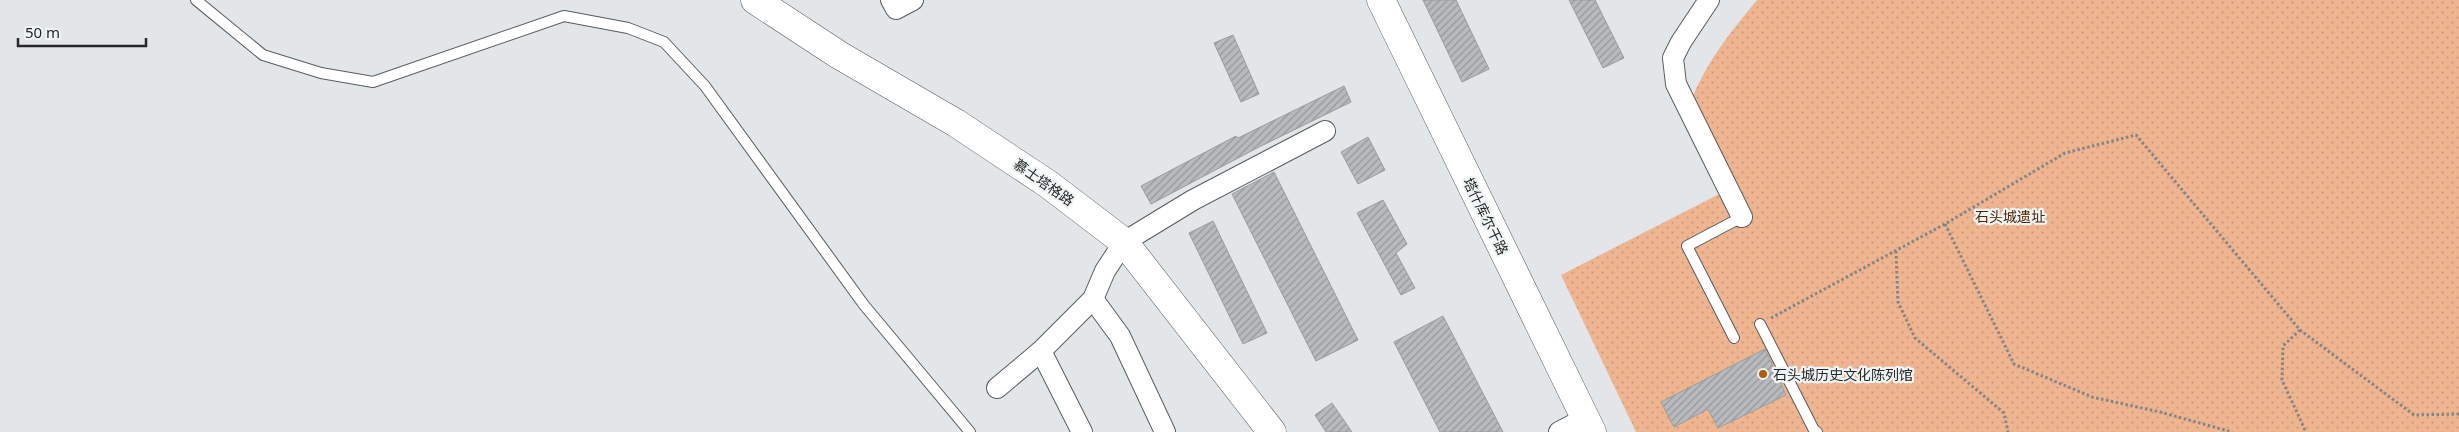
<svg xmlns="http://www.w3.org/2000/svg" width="2459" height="432" font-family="'Noto Sans','Noto Sans SC',sans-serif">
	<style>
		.park { fill: url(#park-dots) }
		.building { fill: url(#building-hatch); stroke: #989d9e }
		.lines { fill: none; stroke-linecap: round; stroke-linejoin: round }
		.lane-casing { stroke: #595d5e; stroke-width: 12 }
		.street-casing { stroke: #595d5e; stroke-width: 22 }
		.secondary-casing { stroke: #595d5e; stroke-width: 29 }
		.path { stroke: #838687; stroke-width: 3; stroke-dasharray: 2.5 2.5; stroke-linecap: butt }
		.lane { stroke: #fff; stroke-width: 10 }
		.street { stroke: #fff; stroke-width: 20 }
		.secondary { stroke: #fff; stroke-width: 28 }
		.poi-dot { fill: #b65a03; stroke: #eff4f5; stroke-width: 2 }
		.labels { text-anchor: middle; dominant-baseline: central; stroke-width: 4.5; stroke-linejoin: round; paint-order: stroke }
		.street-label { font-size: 14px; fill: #262828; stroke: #eff4f5 }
		.park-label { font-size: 14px; fill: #542400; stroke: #eff4f5 }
		.poi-label { font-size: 14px; fill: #262828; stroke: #eff4f5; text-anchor: start }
	</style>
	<defs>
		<pattern id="park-dots" width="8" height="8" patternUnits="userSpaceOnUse" patternTransform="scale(1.25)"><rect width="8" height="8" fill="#efb490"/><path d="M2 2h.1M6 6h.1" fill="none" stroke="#cd9b7c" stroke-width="1.8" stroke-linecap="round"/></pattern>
		<pattern id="building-hatch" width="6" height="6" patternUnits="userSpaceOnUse" patternTransform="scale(1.25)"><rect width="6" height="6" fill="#b7bbbd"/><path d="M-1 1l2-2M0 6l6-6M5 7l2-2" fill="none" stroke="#95989a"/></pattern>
	</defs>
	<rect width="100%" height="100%" fill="#e2e6e8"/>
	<path class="park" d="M 1757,0 L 2459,0 L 2459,432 L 1636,432 L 1561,275 L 1733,187 L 1693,96 C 1710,57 1730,33 1757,0 Z"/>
	<g class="building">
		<path d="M 1423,0 L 1456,0 L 1489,69 L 1462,82 Z"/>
		<path d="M 1569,0 L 1595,0 L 1624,58 L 1603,68 Z"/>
		<path d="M 1233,35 L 1259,94 L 1241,102 L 1214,43 Z"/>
		<path d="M 1344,86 L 1351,102 L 1257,148 L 1151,204 L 1141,186 L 1236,136 L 1238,138 Z"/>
		<path d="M 1368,137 L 1385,170 L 1358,184 L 1341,152 Z"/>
		<path d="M 1274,172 L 1358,340 L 1316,361 L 1232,194 Z"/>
		<path d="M 1383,200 L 1407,244 L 1396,253 L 1415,288 L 1401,295 L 1357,213 Z"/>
		<path d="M 1213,221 L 1267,333 L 1243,344 L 1189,233 Z"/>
		<path d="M 1443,316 L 1503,432 L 1440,432 L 1394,342 Z"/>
		<path d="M 1765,349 L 1786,395 L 1718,428 L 1708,409 L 1674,427 L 1661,402 Z"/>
		<path d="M 1332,403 L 1352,432 L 1326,432 L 1315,415 Z"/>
	</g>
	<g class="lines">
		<defs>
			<g id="lane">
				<path d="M 196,0 L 263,55 L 321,73 L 373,82 L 564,16 L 628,28 L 664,42 L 705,86 L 864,305 L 970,432"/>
				<path d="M 1760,324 L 1814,430 L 1817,432"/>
				<path d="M 1734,338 L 1687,246 L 1742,217"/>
			</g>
			<g id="street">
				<path d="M 891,0 L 896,9 L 913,0"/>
				<path d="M 1709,0 L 1681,42 L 1673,58 L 1676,84 L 1742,217"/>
				<path d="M 1093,299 L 1120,336 L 1165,432"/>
				<path d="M 1041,351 L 1082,432"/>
				<path d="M 997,388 L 1041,351 L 1093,299 L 1105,271 L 1124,242 L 1193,200 L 1325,131"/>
				<path d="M 1559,432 L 1586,418"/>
			</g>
			<g id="secondary">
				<path d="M 755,0 L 839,55 L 956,123 L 1048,184 L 1124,242 L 1272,432"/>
				<path d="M 1381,0 L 1592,432"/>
			</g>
		</defs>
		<use href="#lane" class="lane-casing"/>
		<use href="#street" class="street-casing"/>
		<use href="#secondary" class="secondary-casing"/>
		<g class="path">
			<path d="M 1945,224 L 2014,364 L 2092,397 L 2160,412 L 2232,432"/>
			<path d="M 1896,251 L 1898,302 L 1915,338 L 2004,413 L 2008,432"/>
			<path d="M 1771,318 L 1945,224 L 2065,153 L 2136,135 L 2300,330 L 2414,415 L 2459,414"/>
			<path d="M 2300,330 L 2283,346 L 2282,380 L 2306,432"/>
		</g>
		<use href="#lane" class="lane"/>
		<use href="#street" class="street"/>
		<use href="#secondary" class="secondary"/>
	</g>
	<circle class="poi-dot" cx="1763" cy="374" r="5"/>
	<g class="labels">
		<g class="street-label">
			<text transform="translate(1044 182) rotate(35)">慕士塔格路</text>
			<text transform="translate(1486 216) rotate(64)">塔什库尔干路</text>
		</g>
		<g class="park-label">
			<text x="2010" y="216">石头城遗址</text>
		</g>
		<g class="poi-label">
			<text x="1773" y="374">石头城历史文化陈列馆</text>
		</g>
	</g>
	<path d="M18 38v8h128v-8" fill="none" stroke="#262828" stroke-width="2.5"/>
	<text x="25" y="38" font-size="15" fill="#262828" stroke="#eff4f5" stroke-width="4" paint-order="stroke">50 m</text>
</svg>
